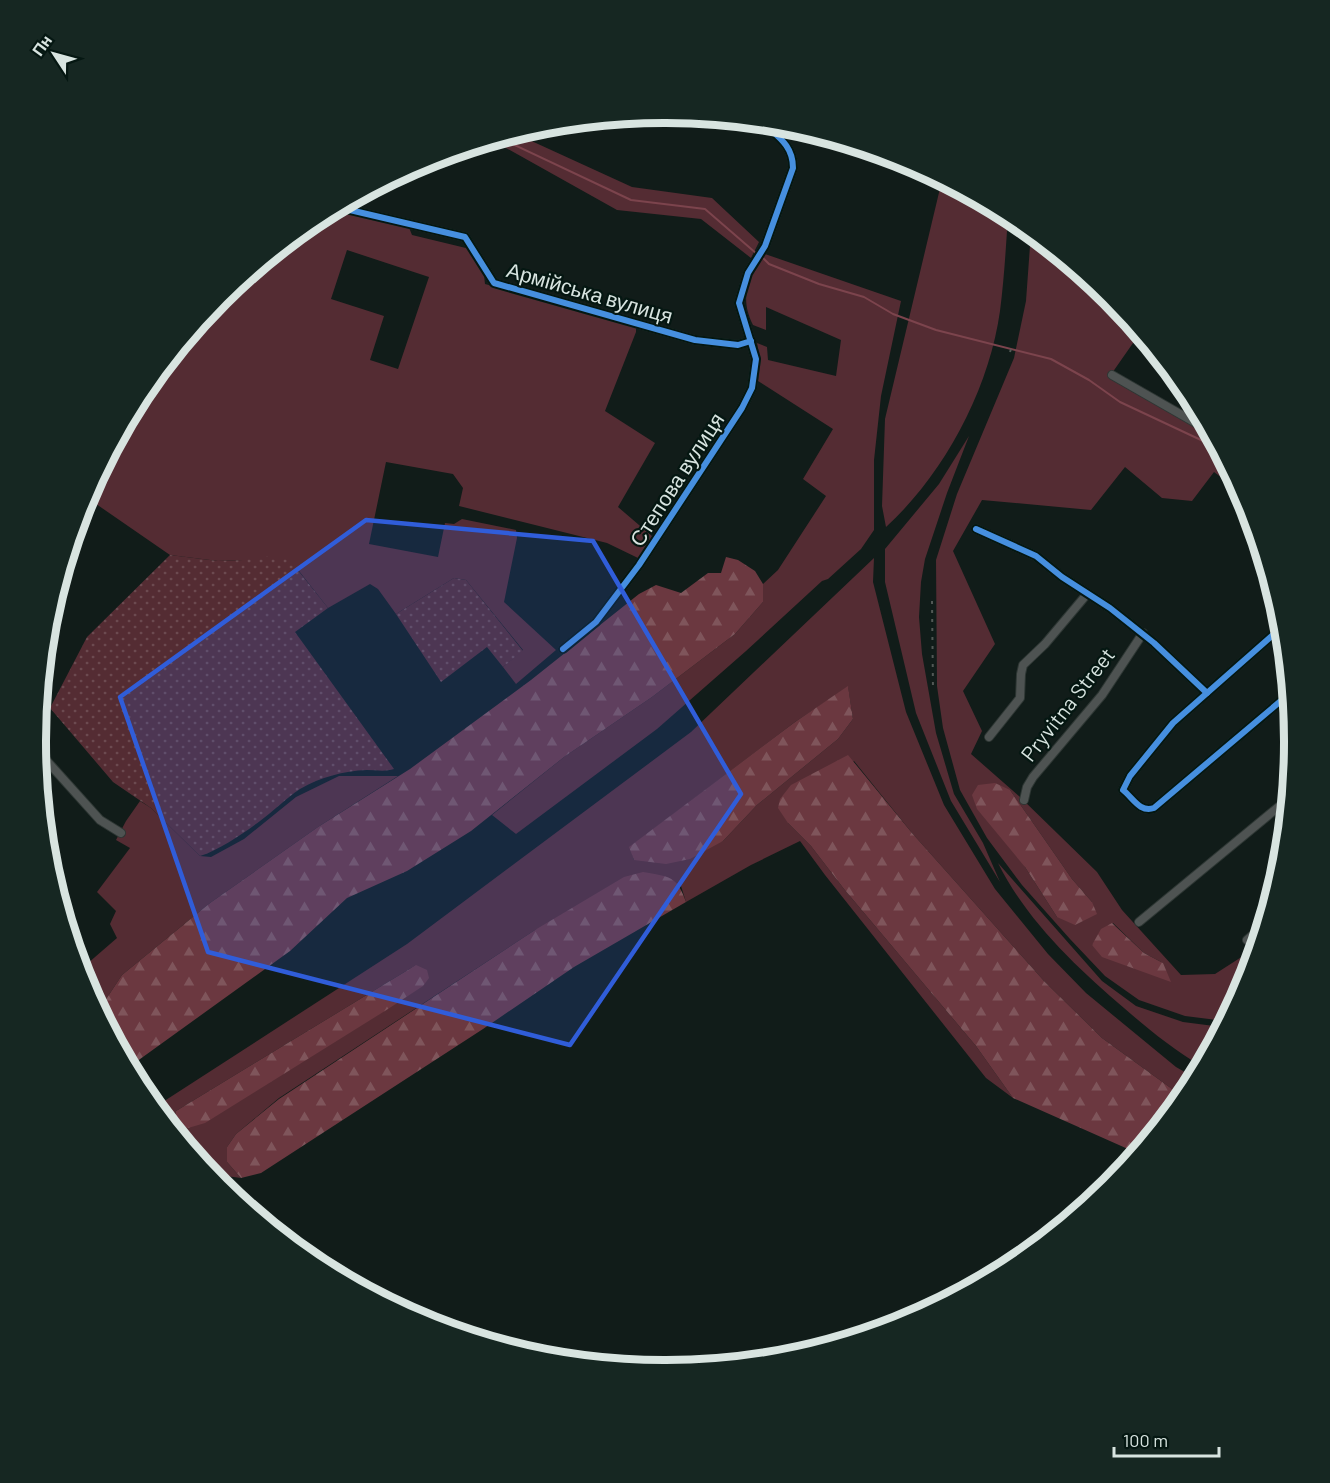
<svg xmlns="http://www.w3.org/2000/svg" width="1330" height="1483" font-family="Barlow,sans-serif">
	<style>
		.grass { fill: #542c33; fill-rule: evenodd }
		.forest { fill: url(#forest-firs) }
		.garden { fill: url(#garden-dots) }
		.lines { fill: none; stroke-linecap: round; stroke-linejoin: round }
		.stream { stroke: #7c444d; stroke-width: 2 }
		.minor-casing { stroke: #2e3734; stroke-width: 10 }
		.minor { stroke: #4e5352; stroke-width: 8 }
		.rail { stroke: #525855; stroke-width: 2; stroke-dasharray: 3 6; stroke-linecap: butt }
		.cycleway-casing { stroke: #051712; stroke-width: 10 }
		.cycleway { stroke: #468fdf; stroke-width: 6 }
		.marked { fill: #305dd9; fill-opacity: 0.2; stroke: #305dd9; stroke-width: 4.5; stroke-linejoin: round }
		.labels { text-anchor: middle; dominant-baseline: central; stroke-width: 4.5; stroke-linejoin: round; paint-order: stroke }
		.street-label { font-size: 21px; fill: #d8e4e0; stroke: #051712 }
		.rim { fill: none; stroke: #d8e4e0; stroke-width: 8 }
	</style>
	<defs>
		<pattern id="forest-firs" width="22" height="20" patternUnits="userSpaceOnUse" patternTransform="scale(1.5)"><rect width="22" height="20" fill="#6b3840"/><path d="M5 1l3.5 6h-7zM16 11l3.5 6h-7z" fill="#7f555b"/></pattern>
		<pattern id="garden-dots" width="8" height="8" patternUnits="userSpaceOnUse" patternTransform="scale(1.5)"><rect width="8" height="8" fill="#542c33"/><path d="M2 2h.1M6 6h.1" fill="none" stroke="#6c4a50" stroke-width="1.8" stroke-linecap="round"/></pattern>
	</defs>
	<rect width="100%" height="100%" fill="#111c19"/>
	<g class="grass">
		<path d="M 514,133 L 632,187 L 712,198 L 759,242 L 751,258 L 701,219 L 617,210 L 506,148 L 481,143 Z"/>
		<path d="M 942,180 L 1008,215 C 1006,247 1004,280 1000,311 C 989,390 944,474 886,527 L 882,506 L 885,419 Z"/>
		<path d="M 336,208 L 408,225 L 412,235 L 470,249 L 484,275 L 485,284 L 636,325 L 636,332 L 605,411 L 655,443 L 618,507 L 653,537 L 643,555 L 638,558 L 607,543 L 459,506 L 463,488 L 453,474 L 386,462 L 369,544 L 438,557 L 445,523 L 454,524 L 462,519 L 516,530 L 517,538 L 504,602 L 556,650 L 516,684 L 503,667 L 523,650 L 466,580 L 454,578 L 396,614 L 378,589 L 370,584 L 328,608 L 299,571 L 243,560 L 218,561 L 170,555 L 86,497 L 142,392 L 220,296 L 316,218 ZM 347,250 L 429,277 L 398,369 L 370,360 L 384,316 L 331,299 Z"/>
		<path d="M 1031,232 L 1110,297 L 1140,333 L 1110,376 L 1212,436 L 1242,493 L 1214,472 L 1192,501 L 1162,498 L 1125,467 L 1091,510 L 982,500 L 953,551 L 995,644 L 963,691 L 982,731 L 971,754 L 1020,797 L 1097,872 L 1122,910 L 1181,975 L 1215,974 L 1243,956 L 1251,965 L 1246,983 L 1225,1021 L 1185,1016 L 1139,1000 L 1105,976 L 1070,939 L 1022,885 L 987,838 L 960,790 L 943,728 L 937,686 L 936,560 L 957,494 L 1014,358 L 1026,301 ZM 1010,790 L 1072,879 L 1092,902 L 1057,917 L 1025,867 ZM 1113,923 L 1144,953 L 1163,963 L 1092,945 Z"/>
		<path d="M 765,254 L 901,301 L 881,396 L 874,460 L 874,530 L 861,549 L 828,579 L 822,581 L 746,651 L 657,729 L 516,834 L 492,815 L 564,757 L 652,697 L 735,634 L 763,602 L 763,584 L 778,570 L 826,496 L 803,479 L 833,429 L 758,381 L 760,360 L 757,343 L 767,347 L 768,360 L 836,376 L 841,340 L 766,307 L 766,330 L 753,325 C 739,297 748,278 765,254 Z"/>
		<path d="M 969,436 L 947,493 L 925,559 L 921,582 L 919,617 L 922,654 L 936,733 L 954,794 L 983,843 L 1000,882 L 951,801 L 916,713 L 885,582 L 885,549 L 939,484 Z"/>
		<path d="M 874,558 L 873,582 L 906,712 L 944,805 L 995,889 L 1048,954 L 1086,993 L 1176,1067 L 1195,1078 L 1183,1097 L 1102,1038 L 1044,981 L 912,833 L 854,761 L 788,823 L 811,846 L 844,889 L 976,1046 L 1013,1098 L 986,1078 L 825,875 L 800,841 L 751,865 L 686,902 L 681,886 L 535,930 L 279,1098 L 236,1134 L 227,1147 L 227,1162 L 241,1178 L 226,1176 L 204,1167 L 155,1107 L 407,944 L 691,732 ZM 848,687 L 853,719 L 838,739 L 757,805 L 723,841 L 634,860 L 630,847 L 795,722 ZM 416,965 L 180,1126 L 175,1117 L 176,1111 Z"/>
		<path d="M 339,776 L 398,776 L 318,827 L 210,903 L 122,975 L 99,1010 L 84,982 L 80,970 L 117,938 L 110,924 L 116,911 L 97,892 L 130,848 L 116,840 L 126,821 L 140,801 L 151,808 L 200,856 L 211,857 L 244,839 L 296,797 Z"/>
		<path d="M 998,863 L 1102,981 L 1136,1006 L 1183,1022 L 1222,1027 L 1201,1066 C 1174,1050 1148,1029 1124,1008 C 1077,968 1026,920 998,863 Z"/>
	</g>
	<g class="forest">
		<path d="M 726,557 L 738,560 L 755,571 L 763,584 L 763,602 L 735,634 L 652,697 L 564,757 L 471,831 L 407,871 L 347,898 L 290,951 L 129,1067 L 99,1010 L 122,975 L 210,903 L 318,827 L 410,769 L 531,680 L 639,594 L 656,585 L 681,593 L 708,573 L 721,573 Z"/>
		<path d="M 848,686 L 853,719 L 838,739 L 757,805 L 723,841 L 690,859 L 666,864 L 634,860 L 629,847 L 795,722 Z"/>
		<path d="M 848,755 L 912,833 L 1044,981 L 1102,1038 L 1183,1097 L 1137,1153 L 1013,1098 L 976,1046 L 844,889 L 811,846 L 788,823 L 778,808 L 780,799 L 791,785 Z"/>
		<path d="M 995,783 L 1010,790 L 1072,879 L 1092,902 L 1097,914 L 1075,925 L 1057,917 L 1025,867 L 977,809 L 972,795 L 978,785 Z"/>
		<path d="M 643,872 C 669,877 677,875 686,902 L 574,967 L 483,1029 L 261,1173 L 241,1178 L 227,1162 L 227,1147 L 236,1134 L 279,1099 L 535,930 L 624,877 Z"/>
		<path d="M 1112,923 L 1144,953 L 1163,963 L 1171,982 L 1102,957 L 1092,945 L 1101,929 Z"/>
		<path d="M 416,965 L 427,970 L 429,978 L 423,986 L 388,1009 L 205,1123 L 188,1128 L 180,1126 L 175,1117 L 176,1111 Z"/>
	</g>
	<g class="garden">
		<path d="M 170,555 L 218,561 L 243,560 L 267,556 L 289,559 L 328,608 L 295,632 L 394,769 C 385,772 376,770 367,770 C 343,771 321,777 300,789 C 286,798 274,811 260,821 C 242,834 221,849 200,856 L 151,808 L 113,782 L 50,708 L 87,637 Z"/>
		<path d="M 454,578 L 466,580 L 523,651 L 503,667 L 487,647 L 441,682 L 396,614 Z"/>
	</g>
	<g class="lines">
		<g class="stream">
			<path d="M 495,139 L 508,142 L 631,200 L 705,209 L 757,254"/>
			<path d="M 762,257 L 769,264 L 819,284 L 864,297 L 893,314 L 936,330 L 1051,359 L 1089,380 L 1120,402 L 1218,448"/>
		</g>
		<defs>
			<g id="minor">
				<path d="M 337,207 L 465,237 L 494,283 L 695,340 L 738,345 L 751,341"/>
				<path d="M 1112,375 L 1208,430"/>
				<path d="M 976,529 L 1036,556 L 1062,577 L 1110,608 L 1154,643 L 1207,693"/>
				<path d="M 1283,626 L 1173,723 L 1130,776 L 1123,790 C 1133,798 1140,813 1154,808 L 1289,694"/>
				<path d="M 563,649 L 596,622 L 639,565 L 742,408 L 752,388 L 756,359 L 739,303 L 748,273 L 765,246 L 793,168 C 793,145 778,137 762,122"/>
				<path d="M 989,737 L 1020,698 L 1021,674 L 1023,665 L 1045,644 L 1087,594"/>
				<path d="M 37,750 L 100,820 L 121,833"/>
				<path d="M 1024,800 L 1027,787 L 1033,777 L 1102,695 L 1143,633"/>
				<path d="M 1139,922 L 1288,799"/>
				<path d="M 1247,940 L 1263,926"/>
			</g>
		</defs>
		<use href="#minor" class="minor-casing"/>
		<use href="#minor" class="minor"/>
		<g class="rail">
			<path d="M 1010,352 L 1012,346"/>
			<path d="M 932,601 L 933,690"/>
		</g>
		<defs>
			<g id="cycleway">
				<path d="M 337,207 L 465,237 L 494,283 L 695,340 L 738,345 L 751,341"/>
				<path d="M 976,529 L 1036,556 L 1062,577 L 1110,608 L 1154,643 L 1207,693"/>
				<path d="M 1283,626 L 1173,723 L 1130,776 L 1123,790 C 1133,798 1140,813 1154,808 L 1289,694"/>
				<path d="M 563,649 L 596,622 L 639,565 L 742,408 L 752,388 L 756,359 L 739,303 L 748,273 L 765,246 L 793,168 C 793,145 778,137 762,122"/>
			</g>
		</defs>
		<use href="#cycleway" class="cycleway-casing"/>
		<use href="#cycleway" class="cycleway"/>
	</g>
	<path class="marked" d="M 366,520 L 593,541 L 741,794 L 570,1045 L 208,952 L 120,697 Z"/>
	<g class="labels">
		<g class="street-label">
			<text transform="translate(590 292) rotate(16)">Армійська вулиця</text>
			<text transform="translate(676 479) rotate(-57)">Степова вулиця</text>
			<text transform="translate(1067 704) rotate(-52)">Pryvitna Street</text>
		</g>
	</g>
	<path d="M0 0H1330V1483H0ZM664 123H666A618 618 0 0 1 1284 741V742A618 618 0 0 1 666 1360H664A618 618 0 0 1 46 742V741A618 618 0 0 1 664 123Z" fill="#162722" fill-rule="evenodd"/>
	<path class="rim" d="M664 123H666A618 618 0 0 1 1284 741V742A618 618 0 0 1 666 1360H664A618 618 0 0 1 46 742V741A618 618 0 0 1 664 123Z"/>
	<g transform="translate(54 54) rotate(306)" stroke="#051712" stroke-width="4.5" paint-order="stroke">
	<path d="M0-4.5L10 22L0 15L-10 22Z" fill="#d8e4e0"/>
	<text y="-9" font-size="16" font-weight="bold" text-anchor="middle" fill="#d8e4e0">Пн</text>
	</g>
	<path d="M1114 1447v9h105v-9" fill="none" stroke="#d8e4e0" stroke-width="3"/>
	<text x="1123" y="1447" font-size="18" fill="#d8e4e0" stroke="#051712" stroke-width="4.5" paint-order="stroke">100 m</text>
</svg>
